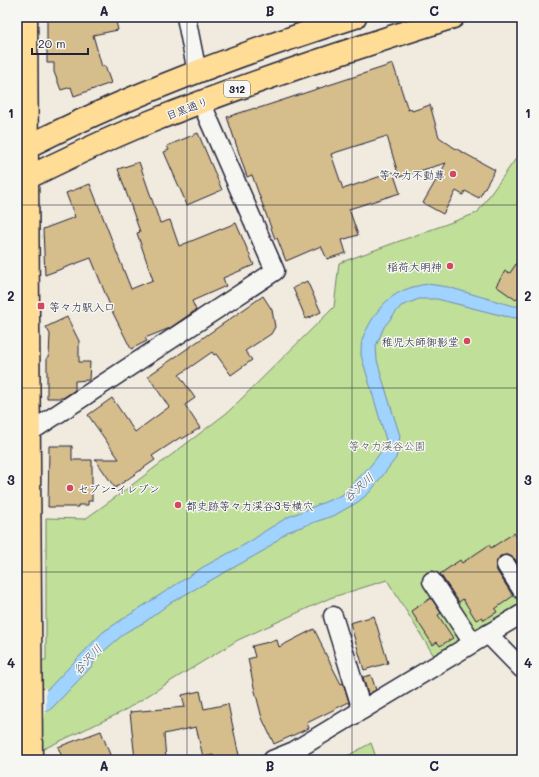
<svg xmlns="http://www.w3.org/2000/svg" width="539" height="777" font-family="Mali,'Klee One',sans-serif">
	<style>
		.green { fill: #c0df98; stroke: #71806a }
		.water { fill: #a0d3fe; stroke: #6e8cb0 }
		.pier { fill: #f0ebde }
		.building { fill: #d6bd8c; stroke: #22223b }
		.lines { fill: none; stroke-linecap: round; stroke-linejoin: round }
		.minor-casing { stroke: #22223b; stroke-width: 21 }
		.primary-casing { stroke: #22223b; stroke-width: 25 }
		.minor { stroke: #f6f6f2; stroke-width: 18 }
		.primary { stroke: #ffdd96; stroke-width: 22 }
		.grid { fill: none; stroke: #22223b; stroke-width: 1; stroke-opacity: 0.55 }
		.poi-dot { fill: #d1495b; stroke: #f6f6f2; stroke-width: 1.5 }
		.labels { text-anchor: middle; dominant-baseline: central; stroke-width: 3; stroke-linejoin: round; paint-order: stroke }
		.shield { fill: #f6f6f2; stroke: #626272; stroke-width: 1 }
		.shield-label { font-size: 10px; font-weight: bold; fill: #22223b }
		.street-label { font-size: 11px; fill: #22223b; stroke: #f6f6f2 }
		.poi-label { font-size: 11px; fill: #22223b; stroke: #f6f6f2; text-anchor: end }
		.park-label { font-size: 11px; fill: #4a5152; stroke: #f6f6f2 }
		.water-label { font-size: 12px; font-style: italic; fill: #485776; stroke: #f6f6f2 }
		.neatline { fill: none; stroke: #22223b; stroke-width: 1.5 }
		.grid-label { font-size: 13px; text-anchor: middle; font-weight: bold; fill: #22223b }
	</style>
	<rect width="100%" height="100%" fill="#f0ebde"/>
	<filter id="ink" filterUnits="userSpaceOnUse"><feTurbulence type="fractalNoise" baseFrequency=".025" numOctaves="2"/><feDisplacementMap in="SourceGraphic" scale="8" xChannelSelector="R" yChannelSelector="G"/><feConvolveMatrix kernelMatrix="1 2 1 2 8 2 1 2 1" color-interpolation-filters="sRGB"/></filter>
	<g filter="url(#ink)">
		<g class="green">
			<path d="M 522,150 L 522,602 L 434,656 L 387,580 L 330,598 L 238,640 L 171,681 L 122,712 L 37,752 L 17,757 L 17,662 L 46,660 L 46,518 L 85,519 L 120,494 L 228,412 L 334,307 L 339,263 L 477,213 Z"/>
			<path d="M 371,743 L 377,760 L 340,760 Z"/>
		</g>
		<path class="water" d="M 428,284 L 448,287 L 513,306 L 522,306 L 522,317 L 515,318 L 504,316 L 437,299 L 419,299 L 401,306 L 384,327 L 376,346 L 377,360 L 382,378 L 400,436 L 396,458 L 370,492 L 358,502 L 335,515 L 287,532 L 265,550 L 170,603 L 145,622 L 126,632 L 96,658 L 92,666 L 52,708 L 48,711 L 17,716 L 17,695 L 48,689 L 103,632 L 203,567 L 242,546 L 254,539 L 265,531 L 288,517 L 342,495 L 371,465 L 381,452 L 386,440 L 361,355 C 361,340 362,338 369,325 C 383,299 399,288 428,284 Z"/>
		<path class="pier" d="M 46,688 L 46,714 L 17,718 L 17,693 Z"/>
		<g class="building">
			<path d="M 47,17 L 115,17 L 118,30 L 93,35 L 102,67 L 105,66 L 111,83 L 74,96 L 71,87 L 61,90 L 54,72 L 54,63 L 47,63 Z"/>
			<path d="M 393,64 L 408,110 L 411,109 L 412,111 L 430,105 L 439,137 L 453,147 L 495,170 L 479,198 L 465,191 L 463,195 L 456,191 L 443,214 L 423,203 L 446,163 L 399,177 L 387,136 L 331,154 L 343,189 L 393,172 L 400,193 L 349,209 L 358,235 L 342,240 L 346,253 L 327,259 L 321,246 L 286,261 L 277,238 L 275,239 L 252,175 L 247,177 L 227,117 L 255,108 L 256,109 Z"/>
			<path d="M 198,133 L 222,190 L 187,205 L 164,152 L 169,150 L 167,146 Z"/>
			<path d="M 139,162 L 160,223 L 170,220 L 179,246 L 236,223 L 254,265 L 223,278 L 226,286 L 192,301 L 196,310 L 170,328 L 145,338 L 147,341 L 131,349 L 113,313 L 91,258 L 45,275 L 43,229 L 75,217 L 66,193 L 90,184 L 131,289 L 153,280 L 137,233 L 140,232 L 118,169 Z"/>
			<path d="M 522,255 L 522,293 L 516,300 L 496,286 L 505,271 L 510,273 Z"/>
			<path d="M 307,281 L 321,312 L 306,319 L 293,288 Z"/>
			<path d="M 263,296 L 272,310 L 275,327 L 271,334 L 245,351 L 252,360 L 231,375 L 216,354 L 214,355 L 212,352 L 179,375 L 195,398 L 185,405 L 200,428 L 182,439 L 181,437 L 152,456 L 155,460 L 115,488 L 95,459 L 119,459 L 88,415 L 112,398 L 135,432 L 169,407 L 148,376 Z"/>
			<path d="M 67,317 L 79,341 L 79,362 L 90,362 L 89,380 L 75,381 L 75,390 L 63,398 L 47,398 L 47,357 L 49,357 L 50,334 L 46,327 Z"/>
			<path d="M 49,446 L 72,446 L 72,460 L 92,460 L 92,501 L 88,501 L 88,505 L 78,505 L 78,507 L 48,507 Z"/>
			<path d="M 514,533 L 522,545 L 522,571 L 515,559 L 510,556 L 506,555 L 500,556 L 497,561 L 496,565 L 497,571 L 513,596 L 495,609 L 497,612 L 484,620 L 482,617 L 476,620 L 463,599 L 459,602 L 440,574 L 460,560 L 462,563 L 489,545 L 491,548 Z"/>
			<path d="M 431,598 L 441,613 L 438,615 L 453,638 L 440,646 L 437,642 L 433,645 L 411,611 Z"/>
			<path d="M 374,616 L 388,663 L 364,670 L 350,623 Z"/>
			<path d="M 314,629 L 322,645 L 321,645 L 341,684 L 343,683 L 349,702 L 307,723 L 309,728 L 274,744 L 262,718 L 254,687 L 248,659 L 255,657 L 252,646 L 277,640 L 279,647 Z"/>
			<path d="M 371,675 L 376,690 L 368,694 L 363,677 Z"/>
			<path d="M 200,691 L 204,709 L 228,704 L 240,760 L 214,760 L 213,755 L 203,757 L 196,727 L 164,734 L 166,760 L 135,760 L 130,712 L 185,707 L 182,695 Z"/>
			<path d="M 101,731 L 112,760 L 63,760 L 58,747 Z"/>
		</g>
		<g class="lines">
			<defs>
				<g id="minor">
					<path d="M 186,17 L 197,72"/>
					<path d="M 30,432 L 275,271 L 201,102"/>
					<path d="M 506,565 L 522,590"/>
					<path d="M 432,581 L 473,643"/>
					<path d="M 522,614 L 488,634 L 522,669"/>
					<path d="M 333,616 L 362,710"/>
					<path d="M 272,760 L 294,751 L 488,634"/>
				</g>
				<g id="primary">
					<path d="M 26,17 L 31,760"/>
					<path d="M 17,152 C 125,96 239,54 355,17"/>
					<path d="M 17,183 C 59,162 103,141 147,123 C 247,83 350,50 453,17"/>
				</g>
			</defs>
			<use href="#minor" class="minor-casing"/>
			<use href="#primary" class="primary-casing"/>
			<use href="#minor" class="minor"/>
			<use href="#primary" class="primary"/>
		</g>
	</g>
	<path class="grid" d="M 187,17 L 187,760M 352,17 L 352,760M 17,205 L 522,205M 17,388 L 522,388M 17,572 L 522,572"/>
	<g class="poi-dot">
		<circle cx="453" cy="174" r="4"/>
		<circle cx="450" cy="266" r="4"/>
		<rect x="37" y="302" width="8" height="8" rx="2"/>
		<circle cx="467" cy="341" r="4"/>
		<circle cx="70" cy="488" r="4"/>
		<circle cx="178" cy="505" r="4"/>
	</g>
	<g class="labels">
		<rect class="shield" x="224" y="81" width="26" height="16" rx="3"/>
		<g class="shield-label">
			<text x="237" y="89">312</text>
		</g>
		<g class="street-label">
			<text transform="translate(187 108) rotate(-21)">目黒通り</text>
		</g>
		<g class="poi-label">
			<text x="445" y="174">等々力不動尊</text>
			<text x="442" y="266">稲荷大明神</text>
			<text x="49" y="306" text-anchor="start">等々力駅入口</text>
			<text x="459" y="341">稚児大師御影堂</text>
			<text x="78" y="488" text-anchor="start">セブン-イレブン</text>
			<text x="186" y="505" text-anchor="start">都史跡等々力渓谷3号横穴</text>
		</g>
		<g class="park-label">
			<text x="387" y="445">等々力渓谷公園</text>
		</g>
		<g class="water-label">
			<text transform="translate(358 487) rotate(-42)">谷沢川</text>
			<text transform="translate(87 659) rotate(-47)">谷沢川</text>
		</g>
	</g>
	<rect width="539" height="777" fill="none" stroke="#f6f6f2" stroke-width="44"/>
	<path d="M32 48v6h56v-6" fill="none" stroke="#22223b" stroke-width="2"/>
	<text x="38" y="48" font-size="12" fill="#22223b" stroke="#f6f6f2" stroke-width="3" paint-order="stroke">20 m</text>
	<rect x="22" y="22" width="495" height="733" class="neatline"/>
	<g class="grid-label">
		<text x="104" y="16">A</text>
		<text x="270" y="16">B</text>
		<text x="434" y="16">C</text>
		<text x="11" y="118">1</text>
		<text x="528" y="118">1</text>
		<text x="11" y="301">2</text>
		<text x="528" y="301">2</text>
		<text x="11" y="485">3</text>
		<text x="528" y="485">3</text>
		<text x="11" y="668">4</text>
		<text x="528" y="668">4</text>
		<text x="104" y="771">A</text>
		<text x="270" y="771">B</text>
		<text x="434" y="771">C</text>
	</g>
</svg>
